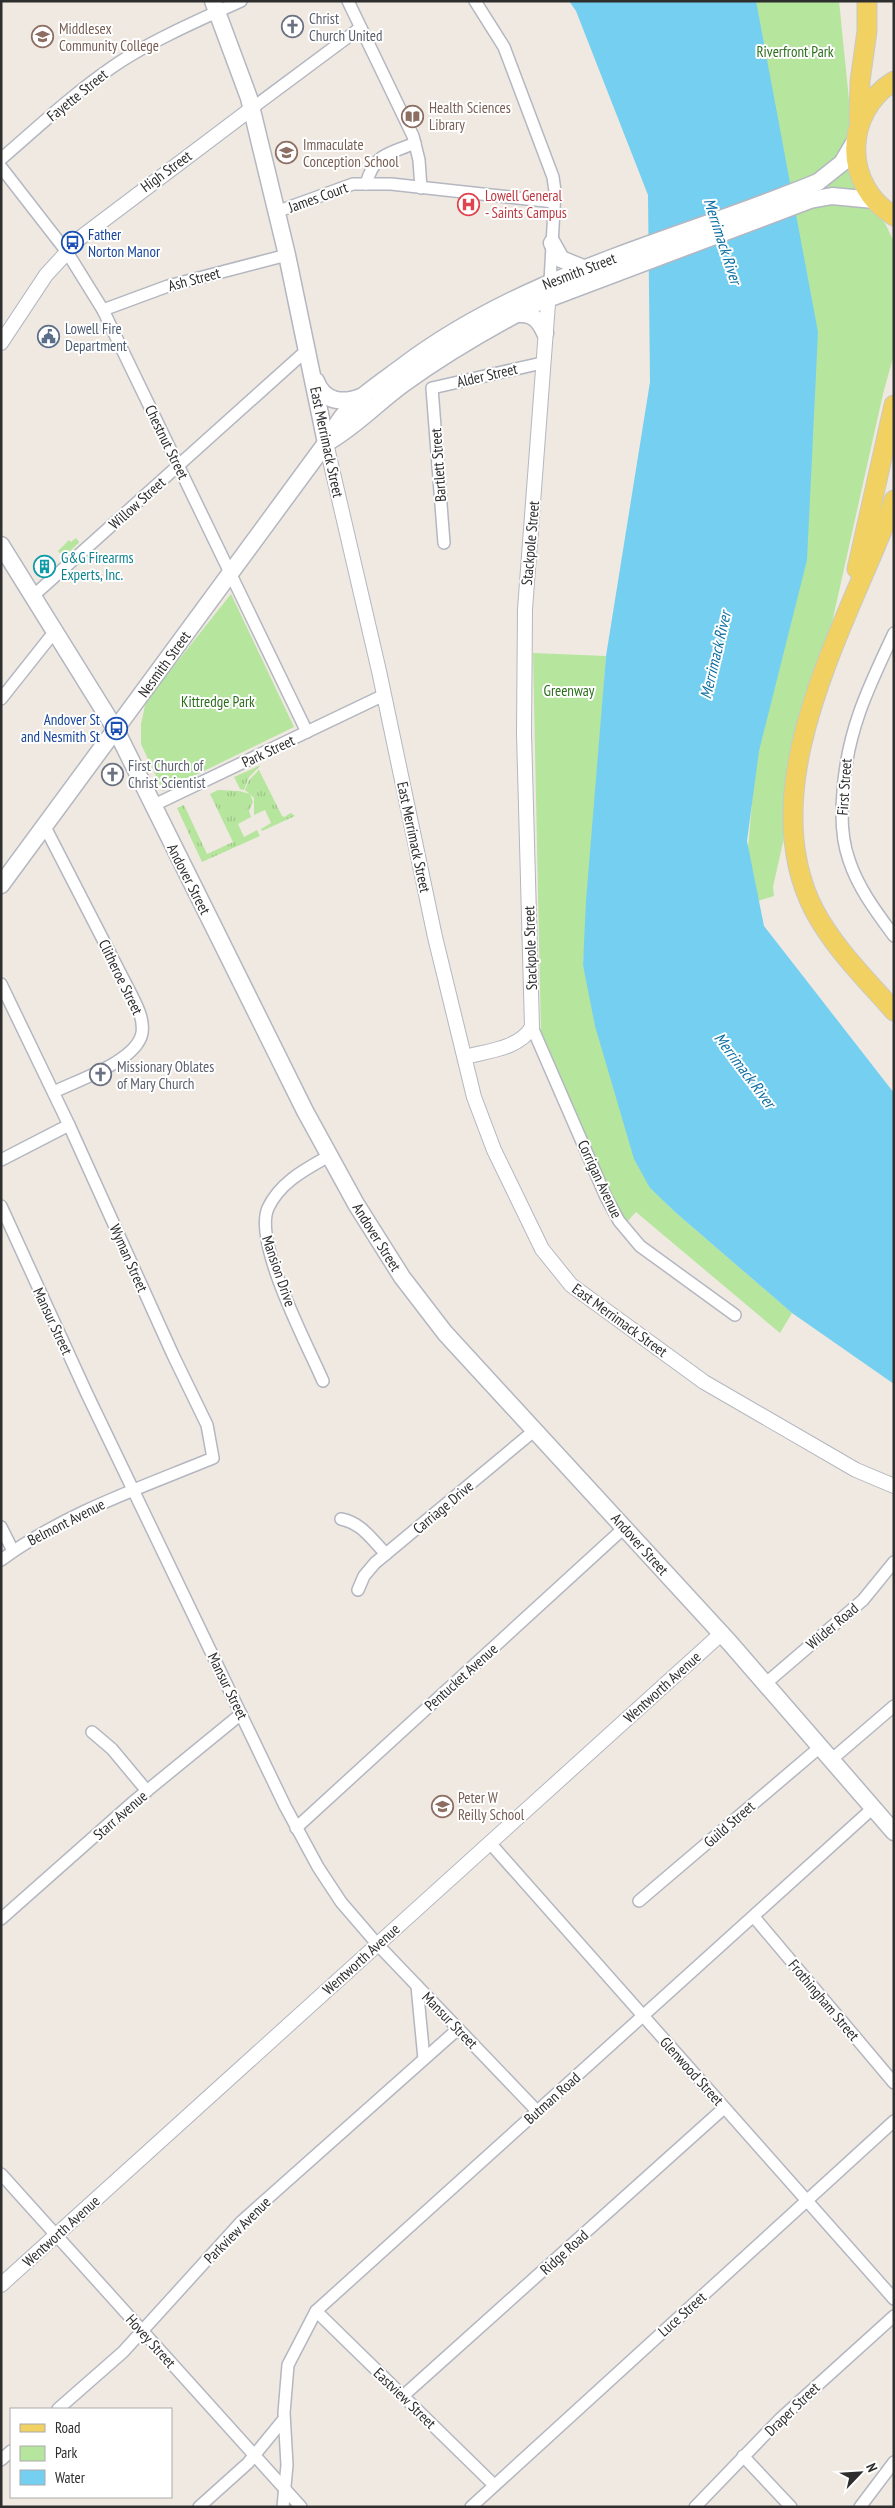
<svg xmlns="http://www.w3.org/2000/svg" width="895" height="2508" font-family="'PT Sans Narrow',sans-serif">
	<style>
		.grass { fill: url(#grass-tufts) }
		.park { fill: #b6e59e }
		.water { fill: #75cff0 }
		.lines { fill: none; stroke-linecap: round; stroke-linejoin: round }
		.minor-casing { stroke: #b4b7c1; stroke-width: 14 }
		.tertiary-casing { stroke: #b4b7c1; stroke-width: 16 }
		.secondary-casing { stroke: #b4b7c1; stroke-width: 19 }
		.primary-casing { stroke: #c9c9c9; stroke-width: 21 }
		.minor { stroke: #fff; stroke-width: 11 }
		.tertiary { stroke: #fff; stroke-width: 14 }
		.secondary { stroke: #fff; stroke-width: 16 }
		.primary { stroke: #f2d163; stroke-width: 19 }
		.labels { text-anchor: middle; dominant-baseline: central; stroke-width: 4; stroke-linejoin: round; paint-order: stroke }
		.worship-label { font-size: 15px; fill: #5b616d; stroke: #fff; text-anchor: start }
		.education-label { font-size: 15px; fill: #785e54; stroke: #fff; text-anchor: start }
		.park-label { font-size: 15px; fill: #2c6e1b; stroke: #fff }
		.street-label { font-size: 15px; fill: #2e2e2e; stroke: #fff }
		.health-label { font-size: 15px; fill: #be3a42; stroke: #fff; text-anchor: start }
		.transit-label { font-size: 15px; fill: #164399; stroke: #fff; text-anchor: start }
		.service-label { font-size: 15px; fill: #4e5e75; stroke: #fff; text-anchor: start }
		.culture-label { font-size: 15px; fill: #0d838f; stroke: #fff; text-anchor: start }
		.water-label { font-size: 16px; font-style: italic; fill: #0d6fa3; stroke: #fff }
	</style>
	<defs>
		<pattern id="grass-tufts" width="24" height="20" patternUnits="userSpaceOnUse" patternTransform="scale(1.25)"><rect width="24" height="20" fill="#b6e59e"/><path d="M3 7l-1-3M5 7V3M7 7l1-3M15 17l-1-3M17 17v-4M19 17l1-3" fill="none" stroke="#9dc588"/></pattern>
	</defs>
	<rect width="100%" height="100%" fill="#efe9e1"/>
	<g class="grass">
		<path d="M 76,538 L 79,542 L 64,558 L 58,551 L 69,540 L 71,542 Z"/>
		<path d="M 261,765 L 249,777 L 244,790 L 240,789 L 234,777 Z"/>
		<path d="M 259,770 L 282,816 L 284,817 L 291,813 L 295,816 L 262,831 L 261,829 L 271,823 L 265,810 L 254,815 L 254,798 L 245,790 L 249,780 Z"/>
		<path d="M 218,790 L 239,791 L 250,794 L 253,802 L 249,811 L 251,817 L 238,824 L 244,837 L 257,830 L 260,836 L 202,862 L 177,808 L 184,805 L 207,854 L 233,842 L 210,794 Z"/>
	</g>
	<g class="park">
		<path d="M 737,1 L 839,1 L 859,199 L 885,223 L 894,242 L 894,354 L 883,394 L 773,887 L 774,896 L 748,904 L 745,884 L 755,767 Z"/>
		<path d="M 231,594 L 294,727 L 163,791 L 141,744 L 141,724 L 146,701 Z"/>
		<path d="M 533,653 L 606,656 L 583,965 L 650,1188 L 675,1212 L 792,1313 L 780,1333 L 636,1212 L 625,1224 L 541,1035 Z"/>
		<circle cx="242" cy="803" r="7"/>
	</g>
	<path class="water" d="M 569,1 L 756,1 L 818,332 L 807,560 L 759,751 L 747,841 L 764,926 L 894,1093 L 894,1384 L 792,1313 L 675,1212 L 650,1188 L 634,1159 L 595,1026 L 583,965 L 586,901 L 606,656 L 650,382 L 648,195 L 576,11 Z"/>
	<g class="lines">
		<defs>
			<g id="minor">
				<path d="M 348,1 L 413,136 L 419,160 L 421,188"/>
				<path d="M 475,1 L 504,47 L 553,177 L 555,191 L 550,282"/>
				<path d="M 251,109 L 360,28"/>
				<path d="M 1,159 C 37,128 72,95 111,68 C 146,43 201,19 241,1"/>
				<path d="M 1,167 L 67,252 L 103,310 L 307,732"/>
				<path d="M 366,184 C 375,153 387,155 415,143"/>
				<path d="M 276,212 L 353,184 L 391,184 L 554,202"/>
				<path d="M 103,310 L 168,286 L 287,255"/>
				<path d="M 444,543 L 432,388 L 542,363"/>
				<path d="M 33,596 L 308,349"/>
				<path d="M 894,633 C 868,688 847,731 843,792 C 841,815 841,838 849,860 C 858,888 877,913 894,936"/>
				<path d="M 1,699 L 55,631"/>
				<path d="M 152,806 L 384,695"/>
				<path d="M 44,825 L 132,996 C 138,1008 144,1020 142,1033 C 137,1061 78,1080 54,1092"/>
				<path d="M 1,984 L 69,1125 L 173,1355 L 207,1425 L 213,1458 C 140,1488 65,1513 1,1560"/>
				<path d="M 532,1027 L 606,1197 L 619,1221 L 640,1246 L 735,1315"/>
				<path d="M 1,1160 L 69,1125"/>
				<path d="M 1,1206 L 87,1394 L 285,1806 L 318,1867 L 341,1902 L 378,1945 L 537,2111"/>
				<path d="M 323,1381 C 307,1344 253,1243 268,1208 C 280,1182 306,1169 329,1156"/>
				<path d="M 341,1519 C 362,1523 372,1540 386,1554"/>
				<path d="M 1,1527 L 13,1551"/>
				<path d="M 358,1590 L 364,1576 L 375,1563 L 535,1430"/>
				<path d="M 765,1684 L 863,1600 L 894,1562"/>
				<path d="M 92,1732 L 112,1749 L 147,1791"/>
				<path d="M 831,1760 L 894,1706"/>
				<path d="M 296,1828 L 625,1527"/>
				<path d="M 490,1843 L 894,2299"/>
				<path d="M 639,1901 L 820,1747"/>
				<path d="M 754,1917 L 894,2083"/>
				<path d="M 1,1919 L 132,1803 L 241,1714"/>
				<path d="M 417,1986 L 424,2059"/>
				<path d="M 1,2174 L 301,2507"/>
				<path d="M 316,2311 L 494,2485"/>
				<path d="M 403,2396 L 724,2108"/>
				<path d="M 58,2409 L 123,2352 L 242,2221 L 458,2029"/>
				<path d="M 743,2456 L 791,2507"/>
				<path d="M 1,2460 L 11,2451"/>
				<path d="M 199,2507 L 248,2463 L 284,2419"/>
				<path d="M 283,2507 L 287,2465 L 284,2413 L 288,2365 L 316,2311 L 873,1808"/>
				<path d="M 471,2507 L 894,2121"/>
				<path d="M 695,2507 L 780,2419 L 894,2316"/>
				<path d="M 860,2507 L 894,2462"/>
			</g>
			<g id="tertiary">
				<path d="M 1,343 L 46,275 L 80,238 L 251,109"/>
				<path d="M 326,443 L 379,671 L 435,937 L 474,1097 L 494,1150 L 542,1249 L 571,1285 L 704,1382 L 856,1470 L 894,1486"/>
				<path d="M 465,1057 C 487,1051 519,1049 532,1027 L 524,733 L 525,609 L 549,290"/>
				<path d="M 1,2285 L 722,1633"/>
			</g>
			<g id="secondary">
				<path d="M 213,1 L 249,98 L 287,255 L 326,443"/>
				<path d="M 552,243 L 561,259 L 583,268"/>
				<path d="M 514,314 C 531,313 538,317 545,333"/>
				<path d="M 316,381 C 324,403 344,404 363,396"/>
				<path d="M 328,442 C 356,426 377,403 403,384 C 446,353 491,327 537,303 L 810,200 L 832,196 L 874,200"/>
				<path d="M 1,545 L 116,730 L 305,1111 L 356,1204 L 402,1277 L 445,1333 L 730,1643 L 894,1832"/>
				<path d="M 1,885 L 326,443 C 331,434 336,425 342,417 C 358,397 383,381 403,366 C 526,273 678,240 818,182 L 842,163 L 855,141"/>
			</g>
			<g id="primary">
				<path d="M 894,81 C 844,112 842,185 894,216"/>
				<path d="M 859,119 L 860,81 L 867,31 L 867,1"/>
				<path d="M 894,500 C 850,620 749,783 814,910 C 834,948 866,979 894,1011"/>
				<path d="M 857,569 L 894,405"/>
			</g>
		</defs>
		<use href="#minor" class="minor-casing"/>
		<use href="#tertiary" class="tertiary-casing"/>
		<use href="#secondary" class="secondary-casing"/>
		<use href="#primary" class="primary-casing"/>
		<use href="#minor" class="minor"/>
		<use href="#tertiary" class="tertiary"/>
		<use href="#secondary" class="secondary"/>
		<use href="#primary" class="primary"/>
	</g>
	<defs>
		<symbol id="church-ring" viewBox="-11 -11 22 22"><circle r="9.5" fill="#fff" stroke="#6b7280" stroke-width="1.5"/><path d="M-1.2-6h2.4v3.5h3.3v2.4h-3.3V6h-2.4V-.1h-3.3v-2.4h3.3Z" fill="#6b7280"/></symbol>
		<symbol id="university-ring" viewBox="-11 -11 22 22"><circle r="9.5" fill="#fff" stroke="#8d6e63" stroke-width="1.5"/><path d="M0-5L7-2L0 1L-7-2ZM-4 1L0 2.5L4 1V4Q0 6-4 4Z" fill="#8d6e63"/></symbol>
		<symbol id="library-ring" viewBox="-11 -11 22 22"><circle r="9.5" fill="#fff" stroke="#8d6e63" stroke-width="1.5"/><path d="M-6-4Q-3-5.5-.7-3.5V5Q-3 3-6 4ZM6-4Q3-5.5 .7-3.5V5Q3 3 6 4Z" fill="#8d6e63"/></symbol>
		<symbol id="school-ring" viewBox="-11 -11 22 22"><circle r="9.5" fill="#fff" stroke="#8d6e63" stroke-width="1.5"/><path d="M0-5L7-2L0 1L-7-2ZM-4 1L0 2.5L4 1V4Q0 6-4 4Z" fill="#8d6e63"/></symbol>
		<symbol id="hospital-ring" viewBox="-11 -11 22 22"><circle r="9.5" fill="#fff" stroke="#e0444e" stroke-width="1.5"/><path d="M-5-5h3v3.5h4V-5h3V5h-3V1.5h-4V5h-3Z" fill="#e0444e"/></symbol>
		<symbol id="bus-ring" viewBox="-11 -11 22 22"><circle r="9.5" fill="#fff" stroke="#1a4fb4" stroke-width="1.5"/><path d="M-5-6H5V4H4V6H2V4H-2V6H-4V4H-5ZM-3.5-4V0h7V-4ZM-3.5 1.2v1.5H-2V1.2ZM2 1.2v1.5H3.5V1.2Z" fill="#1a4fb4"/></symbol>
		<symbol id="civic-ring" viewBox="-11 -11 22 22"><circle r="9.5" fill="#fff" stroke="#5c6f8a" stroke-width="1.5"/><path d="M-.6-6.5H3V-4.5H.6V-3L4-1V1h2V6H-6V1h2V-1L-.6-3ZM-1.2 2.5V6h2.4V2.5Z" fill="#5c6f8a"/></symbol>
		<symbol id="building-ring" viewBox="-11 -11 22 22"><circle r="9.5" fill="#fff" stroke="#0f9aa8" stroke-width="1.5"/><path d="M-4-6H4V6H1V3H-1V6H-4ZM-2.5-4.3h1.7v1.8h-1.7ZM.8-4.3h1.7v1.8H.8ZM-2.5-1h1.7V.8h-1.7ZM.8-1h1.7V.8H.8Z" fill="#0f9aa8"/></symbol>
	</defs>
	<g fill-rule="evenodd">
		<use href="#church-ring" x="280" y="14" width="25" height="25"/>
		<use href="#university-ring" x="30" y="24" width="25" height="25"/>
		<use href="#library-ring" x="400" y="104" width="25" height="25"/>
		<use href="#school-ring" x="274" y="140" width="25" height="25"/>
		<use href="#hospital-ring" x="456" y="192" width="25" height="25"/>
		<use href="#bus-ring" x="60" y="230" width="25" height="25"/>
		<use href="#civic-ring" x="36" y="324" width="25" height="25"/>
		<use href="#building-ring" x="32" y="554" width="25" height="25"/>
		<use href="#bus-ring" x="104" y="716" width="25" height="25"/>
		<use href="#church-ring" x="100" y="762" width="25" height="25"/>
		<use href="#church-ring" x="88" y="1062" width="25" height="25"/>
		<use href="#school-ring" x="430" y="1794" width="25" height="25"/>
	</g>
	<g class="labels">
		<g class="worship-label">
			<text x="309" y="18">Christ<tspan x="309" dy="17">Church United</tspan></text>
			<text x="128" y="765">First Church of<tspan x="128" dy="17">Christ Scientist</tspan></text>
			<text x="117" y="1066">Missionary Oblates<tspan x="117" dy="17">of Mary Church</tspan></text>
		</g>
		<g class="education-label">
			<text x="59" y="28">Middlesex<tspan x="59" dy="17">Community College</tspan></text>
			<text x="429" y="107">Health Sciences<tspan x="429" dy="17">Library</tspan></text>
			<text x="303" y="144">Immaculate<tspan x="303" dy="17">Conception School</tspan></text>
			<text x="458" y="1797">Peter W<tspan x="458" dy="17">Reilly School</tspan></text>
		</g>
		<g class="park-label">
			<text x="795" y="51">Riverfront Park</text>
			<text x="569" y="690">Greenway</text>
			<text x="218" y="701">Kittredge Park</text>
		</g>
		<g class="street-label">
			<text transform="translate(77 95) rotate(-39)">Fayette Street</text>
			<text transform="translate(166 171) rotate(-36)">High Street</text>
			<text transform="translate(318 197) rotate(-20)">James Court</text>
			<text transform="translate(579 271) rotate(-21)">Nesmith Street</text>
			<text transform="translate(194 279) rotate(-15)">Ash Street</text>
			<text transform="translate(487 375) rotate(-13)">Alder Street</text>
			<text transform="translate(167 442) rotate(64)">Chestnut Street</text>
			<text transform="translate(327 442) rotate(78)">East Merrimack Street</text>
			<text transform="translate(438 465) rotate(-94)">Bartlett Street</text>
			<text transform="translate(137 503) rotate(-42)">Willow Street</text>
			<text transform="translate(530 543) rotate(-85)">Stackpole Street</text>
			<text transform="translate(164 664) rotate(-54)">Nesmith Street</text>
			<text transform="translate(268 751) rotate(-25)">Park Street</text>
			<text transform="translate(844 787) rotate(-86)">First Street</text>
			<text transform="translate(414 837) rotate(78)">East Merrimack Street</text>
			<text transform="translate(189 879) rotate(63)">Andover Street</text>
			<text transform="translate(530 948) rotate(-92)">Stackpole Street</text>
			<text transform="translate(121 977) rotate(64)">Clitheroe Street</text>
			<text transform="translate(600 1179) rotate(65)">Corrigan Avenue</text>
			<text transform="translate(377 1237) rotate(58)">Andover Street</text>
			<text transform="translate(129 1258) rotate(66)">Wyman Street</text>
			<text transform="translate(279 1271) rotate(71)">Mansion Drive</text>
			<text transform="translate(620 1320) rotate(36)">East Merrimack Street</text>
			<text transform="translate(53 1321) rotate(65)">Mansur Street</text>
			<text transform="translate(443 1507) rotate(-40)">Carriage Drive</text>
			<text transform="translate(66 1522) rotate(-27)">Belmont Avenue</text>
			<text transform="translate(640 1544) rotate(48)">Andover Street</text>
			<text transform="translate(832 1626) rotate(-40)">Wilder Road</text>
			<text transform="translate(461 1677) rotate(-42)">Pentucket Avenue</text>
			<text transform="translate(228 1686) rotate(64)">Mansur Street</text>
			<text transform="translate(662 1687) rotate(-42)">Wentworth Avenue</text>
			<text transform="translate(120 1815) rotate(-41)">Starr Avenue</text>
			<text transform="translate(729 1824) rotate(-41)">Guild Street</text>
			<text transform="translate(361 1959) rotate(-42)">Wentworth Avenue</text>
			<text transform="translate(824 2000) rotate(50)">Frothingham Street</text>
			<text transform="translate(450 2020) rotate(46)">Mansur Street</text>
			<text transform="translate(692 2071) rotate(48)">Glenwood Street</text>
			<text transform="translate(552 2098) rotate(-42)">Butman Road</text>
			<text transform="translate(237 2230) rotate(-45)">Parkview Avenue</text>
			<text transform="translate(61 2231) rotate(-42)">Wentworth Avenue</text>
			<text transform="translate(564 2252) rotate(-42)">Ridge Road</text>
			<text transform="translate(682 2314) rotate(-42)">Luce Street</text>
			<text transform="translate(151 2341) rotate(48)">Hovey Street</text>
			<text transform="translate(405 2398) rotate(44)">Eastview Street</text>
			<text transform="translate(792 2409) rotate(-44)">Draper Street</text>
		</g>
		<g class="health-label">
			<text x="485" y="195">Lowell General<tspan x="485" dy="17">- Saints Campus</tspan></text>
		</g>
		<g class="transit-label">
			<text x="88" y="234">Father<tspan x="88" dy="17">Norton Manor</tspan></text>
			<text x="100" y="719" text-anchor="end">Andover St<tspan x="100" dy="17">and Nesmith St</tspan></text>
		</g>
		<g class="service-label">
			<text x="65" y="328">Lowell Fire<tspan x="65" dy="17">Department</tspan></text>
		</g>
		<g class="culture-label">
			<text x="61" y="557">G&amp;G Firearms<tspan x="61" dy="17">Experts, Inc.</tspan></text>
		</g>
		<g class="water-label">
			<text transform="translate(723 241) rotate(72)">Merrimack River</text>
			<text transform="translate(715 655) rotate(-77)">Merrimack River</text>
			<text transform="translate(745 1070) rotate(53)">Merrimack River</text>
		</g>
	</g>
	<rect width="895" height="2508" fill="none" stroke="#2e2e2e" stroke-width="5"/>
	<rect x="10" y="2408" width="162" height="90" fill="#ffffff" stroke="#ababab"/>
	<rect x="20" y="2424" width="25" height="8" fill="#f2d163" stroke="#ababab"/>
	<text x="55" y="2433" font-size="15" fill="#2e2e2e">Road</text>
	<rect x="20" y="2446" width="25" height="15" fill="#b6e59e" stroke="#ababab"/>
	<text x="55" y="2458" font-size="15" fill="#2e2e2e">Park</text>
	<rect x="20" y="2470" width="25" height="15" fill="#75cff0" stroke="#ababab"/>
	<text x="55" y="2483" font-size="15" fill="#2e2e2e">Water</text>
	<g transform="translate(860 2473) rotate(65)" stroke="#ffffff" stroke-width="4" paint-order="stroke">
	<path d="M0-4L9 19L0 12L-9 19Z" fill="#2e2e2e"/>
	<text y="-8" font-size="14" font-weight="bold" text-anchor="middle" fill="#2e2e2e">N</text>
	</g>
</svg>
